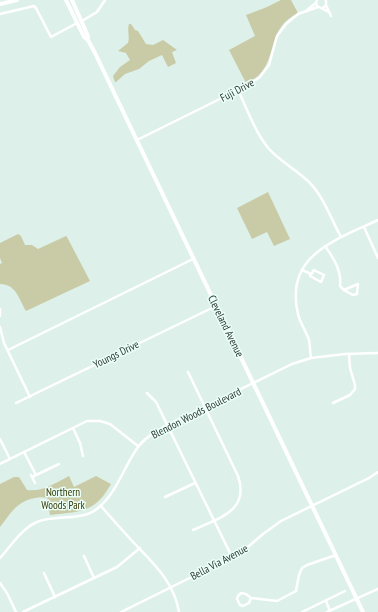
<svg xmlns="http://www.w3.org/2000/svg" width="378" height="612" font-family="'PT Sans Narrow',sans-serif">
	<style>
		.green { fill: #c9cba6 }
		.lines { fill: none; stroke-linecap: round; stroke-linejoin: round }
		.minor { stroke: #fff; stroke-width: 2.5 }
		.primary { stroke: #fff; stroke-width: 4 }
		.labels { text-anchor: middle; dominant-baseline: central; stroke-width: 3; stroke-linejoin: round; paint-order: stroke }
		.street-label { font-size: 11px; fill: #2f3734; stroke: #eafff7 }
		.park-label { font-size: 11px; fill: #383906; stroke: #eafff7 }
	</style>
	<rect width="100%" height="100%" fill="#ddf1ea"/>
	<g class="green">
		<path d="M 281,0 L 291,0 L 298,13 C 267,28 278,55 259,75 C 255,79 250,81 246,83 L 229,50 L 255,36 L 246,15 L 267,7 Z"/>
		<path d="M 129,24 L 131,24 L 135,30 L 138,31 L 146,44 L 153,45 L 163,40 L 177,50 L 172,52 L 176,63 L 168,67 L 162,55 L 149,61 L 139,69 L 125,74 L 116,82 L 115,82 L 113,76 L 120,67 L 130,60 L 126,53 L 118,51 L 128,43 C 130,37 127,31 129,24 Z"/>
		<path d="M 268,192 L 290,239 L 274,246 L 267,232 L 252,239 L 237,208 Z"/>
		<path d="M 18,234 L 21,236 L 25,245 L 32,245 L 38,249 L 66,236 L 67,237 L 90,281 L 26,311 C 19,299 16,284 0,284 L 0,264 L 2,263 L 0,258 L 0,243 Z"/>
		<path d="M 69,476 L 74,487 L 96,476 L 111,484 C 94,514 81,511 50,515 L 47,498 C 43,497 40,497 35,498 C 17,501 10,514 0,527 L 0,484 L 14,477 L 19,477 L 27,490 C 43,492 55,483 69,476 Z"/>
	</g>
	<g class="lines">
		<g class="minor">
			<path d="M 317,0 L 316,3 L 317,6 L 329,12"/>
			<path d="M 326,5 L 331,16"/>
			<path d="M 323,8 L 326,5 L 326,0"/>
			<path d="M 307,10 L 316,3"/>
			<path d="M 0,14 L 34,6 L 36,8 L 51,37 L 77,23"/>
			<path d="M 82,21 L 97,12 L 105,0"/>
			<path d="M 238,90 C 247,109 255,132 269,149 C 281,162 297,170 309,182 C 324,197 331,219 341,237"/>
			<path d="M 137,140 L 238,90 L 259,78 L 269,65 L 277,36 L 286,24 L 298,14 L 318,7"/>
			<path d="M 364,227 L 378,258"/>
			<path d="M 325,246 C 333,257 342,271 340,286 L 344,290"/>
			<path d="M 302,270 L 311,274"/>
			<path d="M 314,270 L 324,275 L 321,282 L 310,276 Z"/>
			<path d="M 358,284 L 357,294 L 353,295 L 344,290 Z"/>
			<path d="M 0,316 L 0,309"/>
			<path d="M 0,327 L 4,343 L 30,397"/>
			<path d="M 8,350 L 193,259"/>
			<path d="M 311,358 C 310,352 310,345 309,340 C 306,331 300,323 298,314 C 284,255 336,240 378,220"/>
			<path d="M 188,372 L 238,476 C 250,511 219,518 193,530"/>
			<path d="M 147,393 L 156,402 L 232,557"/>
			<path d="M 16,403 L 216,306"/>
			<path d="M 333,403 L 350,395 L 355,389 L 355,385 L 350,368 L 349,354"/>
			<path d="M 73,428 L 80,443 L 83,456"/>
			<path d="M 0,439 L 10,459"/>
			<path d="M 24,452 L 36,475"/>
			<path d="M 0,464 L 87,421 L 100,421 L 110,424 L 138,446"/>
			<path d="M 31,475 L 35,483"/>
			<path d="M 32,477 L 59,464"/>
			<path d="M 165,497 L 195,483"/>
			<path d="M 101,506 C 112,519 123,531 134,543 C 154,564 174,582 179,612"/>
			<path d="M 84,556 L 94,578"/>
			<path d="M 0,558 C 11,546 21,529 37,522 C 56,514 82,522 98,508 C 117,493 124,466 138,447 C 145,437 157,431 167,425 L 292,364 L 311,358 L 345,354 L 378,353"/>
			<path d="M 44,573 L 55,597"/>
			<path d="M 0,583 L 7,593 L 16,612"/>
			<path d="M 251,598 L 249,603 L 243,606 L 240,605 L 237,599 L 238,596 L 241,593 L 246,594 L 251,598 L 277,601 L 296,591 L 299,575 L 302,568 L 307,565 L 336,555"/>
			<path d="M 326,601 L 330,611"/>
			<path d="M 23,612 L 117,567 L 140,548"/>
			<path d="M 121,612 L 242,552 L 263,534 L 281,521 L 369,478 L 378,472"/>
			<path d="M 302,612 L 345,591"/>
			<path d="M 327,612 L 378,589"/>
		</g>
		<g class="primary">
			<path d="M 66,0 L 84,37 L 88,40 L 95,53 L 363,612"/>
			<path d="M 72,0 L 88,36 L 88,40"/>
			<path d="M 0,4 L 17,0"/>
		</g>
	</g>
	<g class="labels">
		<g class="street-label">
			<text transform="translate(237 90) rotate(-28)">Fuji Drive</text>
			<text transform="translate(226 326) rotate(64)">Cleveland Avenue</text>
			<text transform="translate(116 354) rotate(-26)">Youngs Drive</text>
			<text transform="translate(196 413) rotate(-27)">Blendon Woods Boulevard</text>
			<text transform="translate(219 562) rotate(-28)">Bella Via Avenue</text>
		</g>
		<g class="park-label">
			<text x="63" y="492">Northern<tspan x="63" dy="13">Woods Park</tspan></text>
		</g>
	</g>
</svg>
